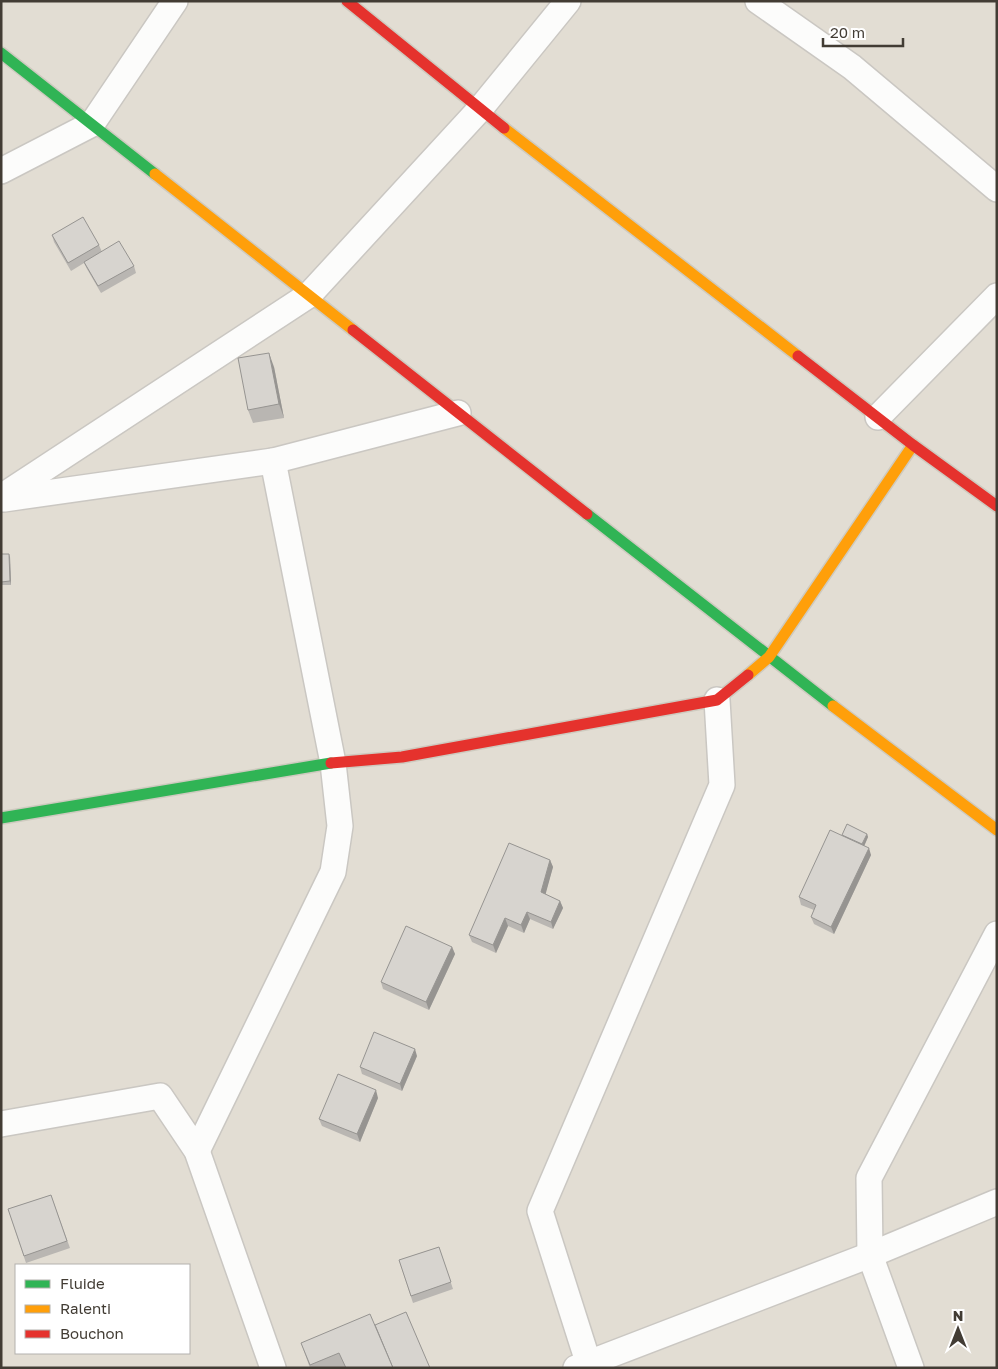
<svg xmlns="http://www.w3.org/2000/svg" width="998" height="1369" font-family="'Golos Text',sans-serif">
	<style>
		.residential { fill: #e2ddd3; fill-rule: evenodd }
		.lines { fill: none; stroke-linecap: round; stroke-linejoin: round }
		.street-casing { stroke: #cac7c2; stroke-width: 28 }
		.fast-casing { stroke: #cecabf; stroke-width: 14 }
		.slow-casing { stroke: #cecabf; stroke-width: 14 }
		.jam-casing { stroke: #cecabf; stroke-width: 14 }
		.street { stroke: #fcfcfb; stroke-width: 25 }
		.fast { stroke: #30b455; stroke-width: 11 }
		.slow { stroke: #ff9f0a; stroke-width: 11 }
		.jam { stroke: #e5322d; stroke-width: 11 }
		.wall { fill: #b9b6b2 }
		.shaded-wall { fill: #969491 }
		.building { fill: #d7d4cf; stroke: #969491 }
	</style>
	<rect width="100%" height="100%" fill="#eeebe6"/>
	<path class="residential" d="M 1,1 L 997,1 L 997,1368 L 1,1368 ZM 16,1265 L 189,1265 L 189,1353 L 16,1353 Z"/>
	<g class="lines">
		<defs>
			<g id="street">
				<path d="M 758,1 L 852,67 L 997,189"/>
				<path d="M 1,171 L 92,124 L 175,1"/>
				<path d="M 878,417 L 997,296"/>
				<path d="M 1,497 L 309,295 L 480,109 L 568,1"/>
				<path d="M 4,499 L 273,461 L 458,413"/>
				<path d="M 1,1124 L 160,1096 L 197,1151 L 273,1368"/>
				<path d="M 197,1151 L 333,872 L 340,826 L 333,763 L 273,461"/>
				<path d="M 576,1368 L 870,1255 L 997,1202"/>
				<path d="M 590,1368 L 540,1211 L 722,785 L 717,700"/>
				<path d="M 911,1368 L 870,1255 L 869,1178 L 997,934"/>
			</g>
			<g id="fast">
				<path d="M 1,53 L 155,174"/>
				<path d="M 587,514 L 833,706"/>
				<path d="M 1,818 L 331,763"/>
			</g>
			<g id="slow">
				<path d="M 504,128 L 798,356"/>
				<path d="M 155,174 L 353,330"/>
				<path d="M 748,675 L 769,657 L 913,445"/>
				<path d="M 833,706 L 997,830"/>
			</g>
			<g id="jam">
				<path d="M 347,1 L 504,128"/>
				<path d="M 353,330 L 587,514"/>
				<path d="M 798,356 L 913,445 L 997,506"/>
				<path d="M 331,763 L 402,757 L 717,700 L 748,675"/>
			</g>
		</defs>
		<use href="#street" class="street-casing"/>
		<use href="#fast" class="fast-casing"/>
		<use href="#slow" class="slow-casing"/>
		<use href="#jam" class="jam-casing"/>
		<use href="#street" class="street"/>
		<use href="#fast" class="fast"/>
		<use href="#slow" class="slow"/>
		<use href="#jam" class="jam"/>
	</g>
	<g class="wall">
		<path d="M 52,235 L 99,245 L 102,252 L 134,266 L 136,273 L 101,293 L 87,269 L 84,263 L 71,271 L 54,242 Z"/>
		<path d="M 274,367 L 284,418 L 253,423 L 248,410 Z"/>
		<path d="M 1,554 L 10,557 L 11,585 L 1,585 Z"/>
		<path d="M 867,834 L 868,837 L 864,846 L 871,855 L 834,934 L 814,924 L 811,917 L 814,910 L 801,905 L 799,897 L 842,835 Z"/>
		<path d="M 550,860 L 553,867 L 545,894 L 560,901 L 563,908 L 553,929 L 530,919 L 524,933 L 508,926 L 496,953 L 472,942 L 469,935 Z"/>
		<path d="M 452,947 L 455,954 L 429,1010 L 383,989 L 381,982 Z"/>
		<path d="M 417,1056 L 402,1091 L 362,1074 L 360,1067 Z"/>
		<path d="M 378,1098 L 360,1142 L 322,1126 L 319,1119 Z"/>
		<path d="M 51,1195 L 70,1248 L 26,1263 L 8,1209 Z"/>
		<path d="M 439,1247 L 453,1289 L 413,1303 L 399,1260 Z"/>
		<path d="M 375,1325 L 430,1368 L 310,1368 L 301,1343 Z"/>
	</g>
	<g class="shaded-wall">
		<path d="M 269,353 L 274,367 L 284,418 L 279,404 Z"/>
		<path d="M 9,554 L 10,557 L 11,585 L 10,581 Z"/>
		<path d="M 867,834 L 868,837 L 862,851 L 861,847 Z"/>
		<path d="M 869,848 L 871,855 L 834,934 L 831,927 Z"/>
		<path d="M 550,860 L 553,867 L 544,900 L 541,892 Z"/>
		<path d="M 560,901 L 563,908 L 553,929 L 551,922 Z"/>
		<path d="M 527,912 L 530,919 L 524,933 L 521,925 Z"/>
		<path d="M 505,918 L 508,926 L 496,953 L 493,945 Z"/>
		<path d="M 452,947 L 455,954 L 429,1010 L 426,1002 Z"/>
		<path d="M 415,1049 L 417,1056 L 402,1091 L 400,1084 Z"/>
		<path d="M 376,1090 L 378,1098 L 360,1142 L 357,1134 Z"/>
	</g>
	<g class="building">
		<path d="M 83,217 L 99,245 L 68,263 L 52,235 Z"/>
		<path d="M 119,241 L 134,266 L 98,286 L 84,262 Z"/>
		<path d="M 269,353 L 279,404 L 248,410 L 238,358 Z"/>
		<path d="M 1,554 L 9,554 L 10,581 L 1,582 Z"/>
		<path d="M 847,824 L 867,834 L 862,844 L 842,835 Z"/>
		<path d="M 830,830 L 869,848 L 831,927 L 811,917 L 816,905 L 799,897 Z"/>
		<path d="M 509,843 L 550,860 L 541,892 L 560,901 L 551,922 L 527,912 L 521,925 L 505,918 L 493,945 L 469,935 Z"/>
		<path d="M 406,926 L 452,947 L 426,1002 L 381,982 Z"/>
		<path d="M 374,1032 L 415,1049 L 400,1084 L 360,1067 Z"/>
		<path d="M 338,1074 L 376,1090 L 357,1134 L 319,1119 Z"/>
		<path d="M 51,1195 L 67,1241 L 24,1256 L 8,1209 Z"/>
		<path d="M 439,1247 L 451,1282 L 411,1296 L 399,1260 Z"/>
		<path d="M 406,1312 L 430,1368 L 393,1368 L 375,1325 Z"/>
		<path d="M 370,1314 L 393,1368 L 346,1368 L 339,1353 L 310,1365 L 301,1343 Z"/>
	</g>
	<rect width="998" height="1369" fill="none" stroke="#423c34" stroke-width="5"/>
	<rect x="15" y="1264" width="175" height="90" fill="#ffffff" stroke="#b3b1ae"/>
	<rect x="25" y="1280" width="25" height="8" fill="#30b455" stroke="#b3b1ae"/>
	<text x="60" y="1289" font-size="15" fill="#423c34">Fluide</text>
	<rect x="25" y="1305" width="25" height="8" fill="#ff9f0a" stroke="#b3b1ae"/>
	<text x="60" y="1314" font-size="15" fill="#423c34">Ralenti</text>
	<rect x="25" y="1330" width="25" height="8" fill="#e5322d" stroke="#b3b1ae"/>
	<text x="60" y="1339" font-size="15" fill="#423c34">Bouchon</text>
	<g transform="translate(958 1329)" stroke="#ffffff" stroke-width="4" paint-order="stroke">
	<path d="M0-4L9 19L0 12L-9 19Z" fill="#423c34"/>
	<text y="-8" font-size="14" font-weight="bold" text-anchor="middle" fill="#423c34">N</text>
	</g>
	<path d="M823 38v8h80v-8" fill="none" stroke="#423c34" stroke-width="2.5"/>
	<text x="830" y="38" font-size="15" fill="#423c34" stroke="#ffffff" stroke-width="4" paint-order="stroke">20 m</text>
</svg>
